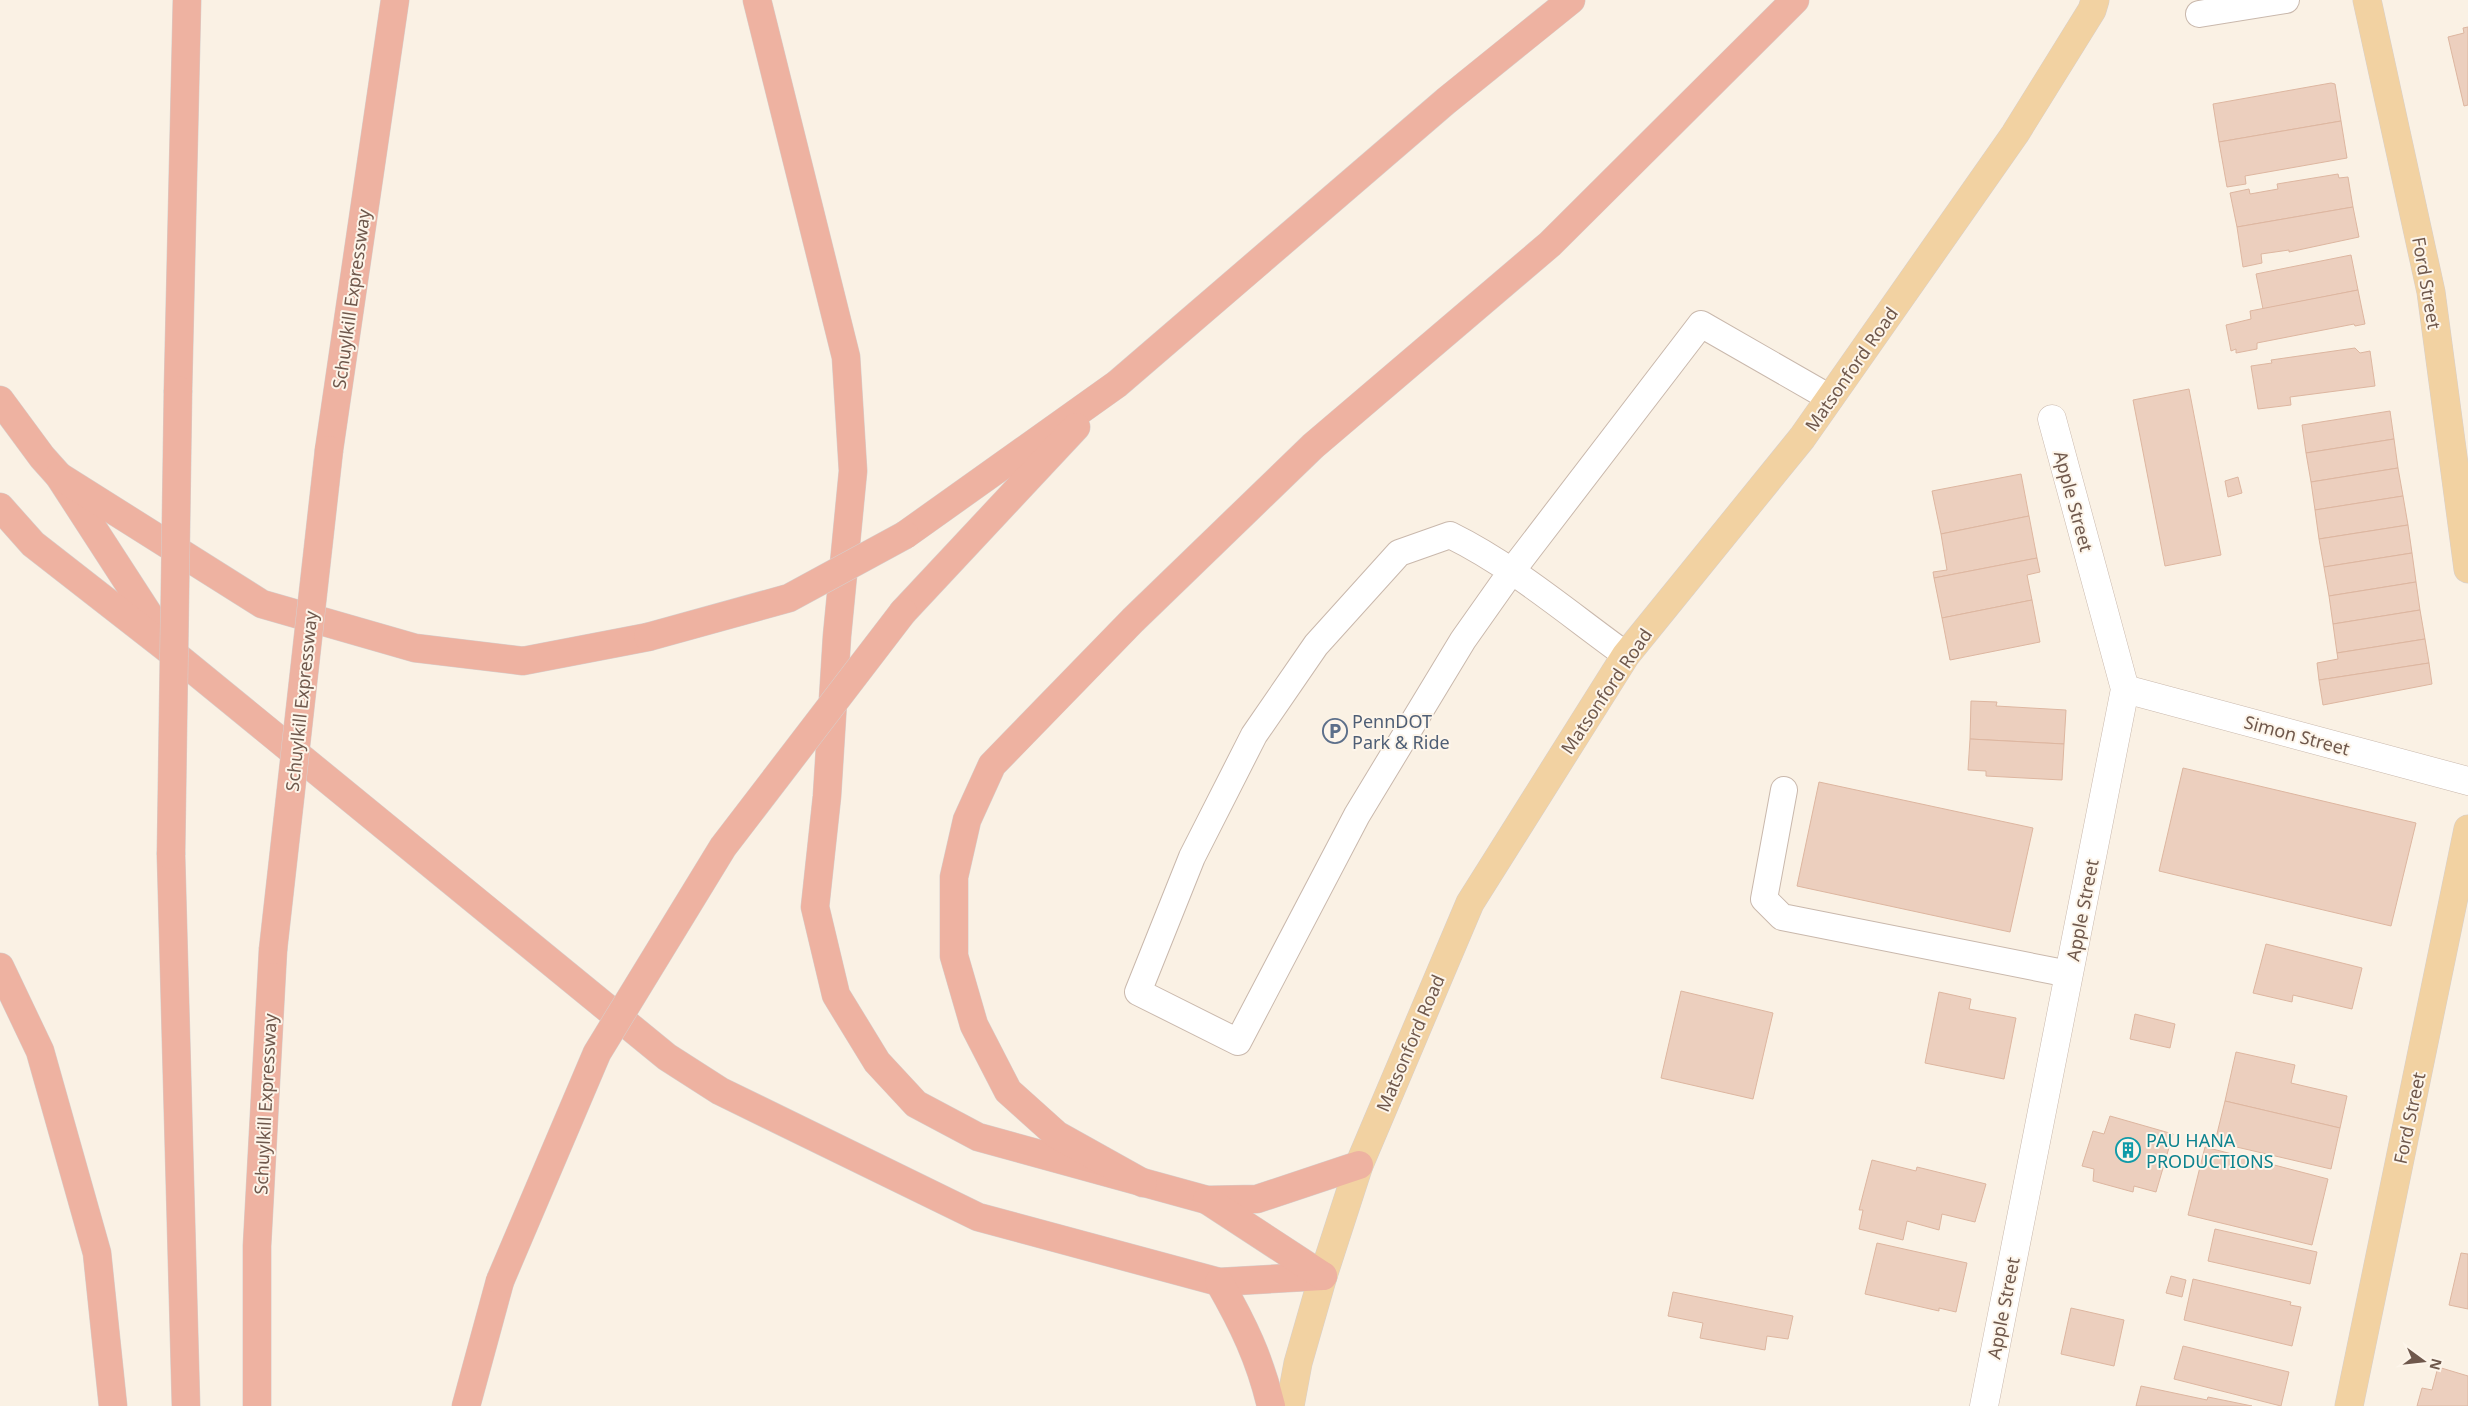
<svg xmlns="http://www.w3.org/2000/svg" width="2468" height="1406" font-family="'Noto Sans',sans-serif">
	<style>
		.building { fill: #eccfbe; stroke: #ddb6a0 }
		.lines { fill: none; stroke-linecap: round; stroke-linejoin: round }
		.service-casing { stroke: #c9b8ac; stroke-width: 28 }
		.minor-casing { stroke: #c9b8ac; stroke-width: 29 }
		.primary-casing { stroke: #d7d0cd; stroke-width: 29 }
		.motorway-casing { stroke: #d7d0cd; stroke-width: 29 }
		.service { stroke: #fff; stroke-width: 26 }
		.minor { stroke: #fff; stroke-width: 28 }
		.primary { stroke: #f2d2a2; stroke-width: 28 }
		.motorway { stroke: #eeb2a1; stroke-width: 28 }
		.motorway-bridge-casing { stroke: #d7d0cd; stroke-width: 29; stroke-linecap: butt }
		.motorway-bridge { stroke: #eeb2a1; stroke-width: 28 }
		.labels { text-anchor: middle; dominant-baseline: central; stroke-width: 4; stroke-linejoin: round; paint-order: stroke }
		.street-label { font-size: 18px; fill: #6f584c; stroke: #fdf5ea }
		.service-label { font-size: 18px; fill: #4e5e75; stroke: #fdf5ea; text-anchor: start }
		.culture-label { font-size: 18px; fill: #0d838f; stroke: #fdf5ea; text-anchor: start }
	</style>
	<rect width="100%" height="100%" fill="#faf1e4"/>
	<g class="building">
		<path d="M 2468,27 L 2468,105 L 2464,106 L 2448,37 L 2464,33 L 2463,28 Z"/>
		<path d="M 2331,83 L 2335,84 L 2341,121 L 2219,142 L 2213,104 Z"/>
		<path d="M 2341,121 L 2347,158 L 2245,176 L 2246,184 L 2227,187 L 2219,142 Z"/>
		<path d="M 2338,174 L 2339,178 L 2348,177 L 2353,207 L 2237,227 L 2230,193 L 2249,189 L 2250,194 L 2278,189 L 2277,184 Z"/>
		<path d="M 2353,207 L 2359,237 L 2289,252 L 2289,250 L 2261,254 L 2262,263 L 2243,267 L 2237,227 Z"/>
		<path d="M 2351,255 L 2358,290 L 2263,309 L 2256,274 Z"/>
		<path d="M 2358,290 L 2365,324 L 2355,326 L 2354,324 L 2257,343 L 2257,349 L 2236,353 L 2236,349 L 2231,351 L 2226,325 L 2251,319 L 2250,311 Z"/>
		<path d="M 2355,348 L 2360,353 L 2370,351 L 2375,386 L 2290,397 L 2291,405 L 2258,409 L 2251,366 L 2272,363 L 2271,360 Z"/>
		<path d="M 2189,389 L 2221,555 L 2165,566 L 2133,400 Z"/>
		<path d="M 2390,411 L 2394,439 L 2306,453 L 2302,425 Z"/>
		<path d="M 2394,439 L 2398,468 L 2311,482 L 2306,453 Z"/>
		<path d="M 2398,468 L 2403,496 L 2315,510 L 2311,482 Z"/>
		<path d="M 2021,474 L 2029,516 L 1941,534 L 1932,491 Z"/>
		<path d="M 2238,477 L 2242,493 L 2228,497 L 2225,481 Z"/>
		<path d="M 2403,496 L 2408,525 L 2319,539 L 2315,510 Z"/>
		<path d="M 2029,516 L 2037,558 L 1934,578 L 1933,572 L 1947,570 L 1941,534 Z"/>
		<path d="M 2408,525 L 2412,553 L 2324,567 L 2319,539 Z"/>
		<path d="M 2412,553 L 2416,582 L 2329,596 L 2324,567 Z"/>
		<path d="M 2037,558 L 2040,572 L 2027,575 L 2032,600 L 1942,618 L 1934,578 Z"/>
		<path d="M 2416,582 L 2420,610 L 2333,624 L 2329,596 Z"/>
		<path d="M 2032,600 L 2040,642 L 1950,660 L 1942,618 Z"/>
		<path d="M 2420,610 L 2425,639 L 2337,653 L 2333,624 Z"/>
		<path d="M 2425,639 L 2429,663 L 2319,680 L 2317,663 L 2338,659 L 2337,653 Z"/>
		<path d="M 2429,663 L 2432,684 L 2323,705 L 2319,680 Z"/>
		<path d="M 1971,701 L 1997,702 L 1996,706 L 2066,710 L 2064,744 L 1970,739 Z"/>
		<path d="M 1970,739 L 2064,744 L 2062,780 L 1986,776 L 1986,771 L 1968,770 Z"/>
		<path d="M 2183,768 L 2416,823 L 2391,926 L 2159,871 Z"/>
		<path d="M 1819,782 L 2033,828 L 2010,932 L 1797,886 Z"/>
		<path d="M 2266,944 L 2362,968 L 2352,1009 L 2293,995 L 2292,1002 L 2253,993 Z"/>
		<path d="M 1681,991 L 1773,1013 L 1753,1099 L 1661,1078 Z"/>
		<path d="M 1939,992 L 1971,999 L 1969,1009 L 2016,1018 L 2004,1079 L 1925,1063 Z"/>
		<path d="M 2135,1014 L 2175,1024 L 2170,1048 L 2130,1039 Z"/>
		<path d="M 2236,1052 L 2295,1065 L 2291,1083 L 2347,1096 L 2340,1128 L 2225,1101 Z"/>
		<path d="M 2225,1101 L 2340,1128 L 2331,1169 L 2215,1142 Z"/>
		<path d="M 2110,1116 L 2173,1134 L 2156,1192 L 2134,1186 L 2133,1192 L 2093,1181 L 2094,1169 L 2082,1166 L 2093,1131 L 2104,1134 Z"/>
		<path d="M 2205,1147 L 2328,1179 L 2312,1245 L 2188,1215 Z"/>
		<path d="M 1872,1160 L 1916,1171 L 1917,1167 L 1986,1184 L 1975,1222 L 1942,1214 L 1939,1230 L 1907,1221 L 1903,1240 L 1859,1229 L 1863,1210 L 1859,1210 Z"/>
		<path d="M 2215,1229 L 2317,1252 L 2310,1284 L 2208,1261 Z"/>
		<path d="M 1877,1243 L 1967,1263 L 1956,1312 L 1939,1308 L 1939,1311 L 1865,1294 Z"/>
		<path d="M 2461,1253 L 2468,1254 L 2468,1309 L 2449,1305 Z"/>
		<path d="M 2171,1276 L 2186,1280 L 2182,1297 L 2166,1293 Z"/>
		<path d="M 2193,1279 L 2291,1302 L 2290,1305 L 2301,1307 L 2292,1346 L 2184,1320 Z"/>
		<path d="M 1673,1292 L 1793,1316 L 1788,1339 L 1767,1336 L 1765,1350 L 1700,1338 L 1703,1323 L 1668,1316 Z"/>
		<path d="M 2071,1308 L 2124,1320 L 2114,1366 L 2061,1354 Z"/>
		<path d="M 2183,1346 L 2289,1372 L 2281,1406 L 2174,1379 Z"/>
		<path d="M 2438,1367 L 2468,1376 L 2468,1406 L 2417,1406 L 2422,1388 L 2432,1390 Z"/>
		<path d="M 2141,1386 L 2207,1400 L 2208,1397 L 2252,1406 L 2136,1406 Z"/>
	</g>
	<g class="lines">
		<defs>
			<g id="service">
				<path d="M 2199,14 L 2286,0"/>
				<path d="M 1626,655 C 1569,614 1513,566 1450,535 L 1399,553 L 1316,645 L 1254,735 L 1192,857 L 1138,992 L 1238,1042 L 1357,815 L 1463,640 L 1511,572 L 1701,324 L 1830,398"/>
				<path d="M 1784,790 L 1764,899 L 1782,917 L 2069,974"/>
			</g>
			<g id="minor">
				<path d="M 2125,689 L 2468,781"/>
				<path d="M 1984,1406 L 2125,689 L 2052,419"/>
			</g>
			<g id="primary">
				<path d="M 2367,0 L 2431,292 L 2468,569"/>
				<path d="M 1290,1406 L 1298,1363 L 1323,1276 L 1359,1165 L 1470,903 L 1626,655 L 1802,438 L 2015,134 L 2092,10 L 2095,0"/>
				<path d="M 2349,1406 L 2468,829"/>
			</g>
			<g id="motorway">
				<path d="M 757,0 L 846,357 L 853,471 L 837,636 L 827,796 L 815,907 L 836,995 L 877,1062 L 916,1104 L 978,1137 L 1207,1200 L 1257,1199 L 1359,1165"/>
				<path d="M 178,390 L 187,0"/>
				<path d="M 0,400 L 42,457 L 59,476 L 162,635"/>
				<path d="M 329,450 L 395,0"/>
				<path d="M 59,476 L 262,604 L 415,648 L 523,661 L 648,637"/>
				<path d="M 0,507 L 33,544 L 174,654 L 667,1057 L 720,1091 L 978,1217 L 1219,1282 L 1323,1276"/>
				<path d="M 905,535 L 1117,384 L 1446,101 L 1571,0"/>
				<path d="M 903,612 L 1076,427"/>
				<path d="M 171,855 L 186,1406"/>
				<path d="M 0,967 L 40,1051 L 97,1253 L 113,1406"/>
				<path d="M 1143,1183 L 1057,1135 L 1008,1091 L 974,1025 L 954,956 L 954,877 L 967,820 L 992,765 L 1133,620 L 1313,446 L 1550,244 L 1795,0"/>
				<path d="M 1207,1200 L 1323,1276"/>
				<path d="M 1219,1282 C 1243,1324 1260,1359 1271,1406"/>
				<path d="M 257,1406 L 257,1246 L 273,950"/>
				<path d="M 466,1406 L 500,1281"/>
			</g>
		</defs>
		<use href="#service" class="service-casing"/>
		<use href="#minor" class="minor-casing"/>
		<use href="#primary" class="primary-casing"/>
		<use href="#motorway" class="motorway-casing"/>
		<use href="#service" class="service"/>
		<use href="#minor" class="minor"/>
		<use href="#primary" class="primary"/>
		<use href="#motorway" class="motorway"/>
		<defs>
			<g id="motorway-bridge">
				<path d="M 648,637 L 789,598 L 905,535"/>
				<path d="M 171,855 L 178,390"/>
				<path d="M 273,950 L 329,450"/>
				<path d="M 500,1281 L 597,1053 L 723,847 L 903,612"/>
			</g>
		</defs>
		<use href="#motorway-bridge" class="motorway-bridge-casing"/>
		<use href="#motorway-bridge" class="motorway-bridge"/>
	</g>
	<defs>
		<symbol id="parking-ring" viewBox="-11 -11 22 22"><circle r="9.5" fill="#fdf5ea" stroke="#5c6f8a" stroke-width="1.5"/><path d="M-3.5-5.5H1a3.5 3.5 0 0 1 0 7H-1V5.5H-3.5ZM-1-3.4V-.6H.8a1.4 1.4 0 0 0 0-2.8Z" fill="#5c6f8a"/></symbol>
		<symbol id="building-ring" viewBox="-11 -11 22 22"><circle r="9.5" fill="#fdf5ea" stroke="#0f9aa8" stroke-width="1.5"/><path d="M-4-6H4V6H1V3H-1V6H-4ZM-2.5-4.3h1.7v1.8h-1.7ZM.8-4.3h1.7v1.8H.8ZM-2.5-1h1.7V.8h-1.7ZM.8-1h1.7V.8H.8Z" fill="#0f9aa8"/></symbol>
	</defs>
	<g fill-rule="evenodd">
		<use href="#parking-ring" x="1321" y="717" width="28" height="28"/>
		<use href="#building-ring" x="2114" y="1136" width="28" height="28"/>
	</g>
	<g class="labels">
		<g class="street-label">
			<text transform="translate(2427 283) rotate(80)">Ford Street</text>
			<text transform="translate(351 299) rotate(-82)">Schuylkill Expressway</text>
			<text transform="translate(1851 369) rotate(-55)">Matsonford Road</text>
			<text transform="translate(2074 501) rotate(75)">Apple Street</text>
			<text transform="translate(1606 691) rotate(-56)">Matsonford Road</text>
			<text transform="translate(301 701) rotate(-84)">Schuylkill Expressway</text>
			<text transform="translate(2297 735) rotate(15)">Simon Street</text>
			<text transform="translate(2082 910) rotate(-79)">Apple Street</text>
			<text transform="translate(1410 1043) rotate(-67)">Matsonford Road</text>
			<text transform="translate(265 1104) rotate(-87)">Schuylkill Expressway</text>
			<text transform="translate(2409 1118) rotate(-78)">Ford Street</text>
			<text transform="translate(2003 1308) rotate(-79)">Apple Street</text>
		</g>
		<g class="service-label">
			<text x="1352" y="721">PennDOT<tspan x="1352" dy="21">Park &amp; Ride</tspan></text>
		</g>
		<g class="culture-label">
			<text x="2146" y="1140">PAU HANA<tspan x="2146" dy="21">PRODUCTIONS</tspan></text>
		</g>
	</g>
	<g transform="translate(2423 1361) rotate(105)" stroke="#fdf5ea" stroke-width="4" paint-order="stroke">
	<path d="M0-4L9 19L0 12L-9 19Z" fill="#6f584c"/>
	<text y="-8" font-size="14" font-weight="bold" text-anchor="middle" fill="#6f584c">N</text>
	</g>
</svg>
